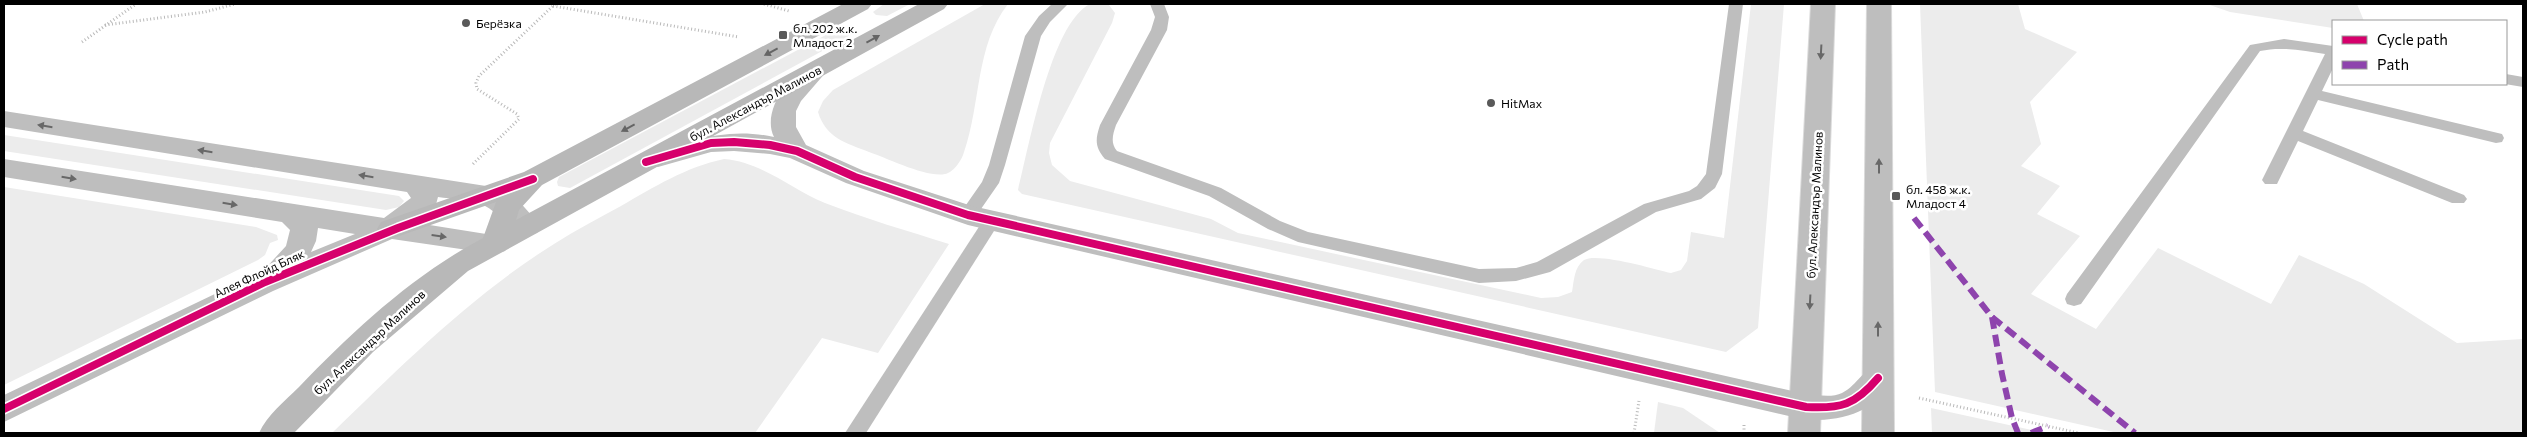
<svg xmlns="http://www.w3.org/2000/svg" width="2527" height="437" font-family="Commissioner,sans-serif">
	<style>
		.green { fill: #ececec }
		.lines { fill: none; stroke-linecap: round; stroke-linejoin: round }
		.primary-casing { stroke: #dbdbdb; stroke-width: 2 }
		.path { stroke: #b9b9b9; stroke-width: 3; stroke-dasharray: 1 2.5; stroke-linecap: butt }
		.lane { fill: #bebebe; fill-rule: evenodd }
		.street { fill: #bebebe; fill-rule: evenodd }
		.secondary { fill: #b8b8b8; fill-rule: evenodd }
		.primary { fill: #bebebe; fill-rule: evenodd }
		.quiet { stroke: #8e44ad; stroke-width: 6; stroke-dasharray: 12 6; stroke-linecap: butt }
		.cycleway-casing { stroke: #fff; stroke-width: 11 }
		.cycleway { stroke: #d6006c; stroke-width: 8 }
		.oneway { fill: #656565 }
		.oneway2 { fill: #686868 }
		.poi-dot { fill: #595959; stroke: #fff; stroke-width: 2 }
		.labels { text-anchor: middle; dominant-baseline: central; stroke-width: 5; stroke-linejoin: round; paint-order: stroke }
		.poi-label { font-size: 12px; fill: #000; stroke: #fff; text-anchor: start }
		.street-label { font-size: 12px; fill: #000; stroke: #fff }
	</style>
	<rect width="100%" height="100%" fill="#fff"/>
	<g class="green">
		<path d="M 884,4 L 910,4 L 887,16 L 876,15 L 873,12 Z"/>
		<path d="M 985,4 L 1008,4 C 975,46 981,104 964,152 C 962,160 953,173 945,174 C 927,178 887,158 869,152 C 846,143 826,138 818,112 L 823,101 L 833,90 Z"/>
		<path d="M 1090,4 L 1109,5 L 1115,13 L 1112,23 L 1050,143 L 1049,153 L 1052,165 L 1070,181 L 1211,219 L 1238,233 L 1541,298 L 1558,297 L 1572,292 C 1574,281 1574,267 1584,260 C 1597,252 1654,269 1671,273 L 1681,270 L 1687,261 L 1691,232 L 1724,238 L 1751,4 L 1784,4 L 1758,328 L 1726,352 L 1022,194 L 1018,190 C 1029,147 1051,23 1090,4 Z"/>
		<path d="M 1920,4 L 2018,4 L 2025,29 L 2077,52 L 2030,102 L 2041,144 L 2021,166 L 2060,186 L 2037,214 L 2080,236 L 2031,294 L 2096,329 L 2158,248 L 2271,304 L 2299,255 L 2364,284 L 2457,343 L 2523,339 L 2523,433 L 2118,433 L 1935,392 Z"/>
		<path d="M 2207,4 L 2357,4 L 2364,21 L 2333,21 L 2333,28 L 2230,12 Z"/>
		<path d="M 837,29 L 848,31 L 850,34 L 848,37 L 570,188 L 558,186 L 557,182 L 559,177 Z"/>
		<path d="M 4,135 L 399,196 L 404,201 L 399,207 L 386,210 L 4,151 Z"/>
		<path d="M 724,159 C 762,162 791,189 825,203 C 866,219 908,231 949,244 L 878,353 L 822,338 L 755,433 L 332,433 C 401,366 472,295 554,244 C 576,230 599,218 621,206 C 654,187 686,167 724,159 Z"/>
		<path d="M 4,187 L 256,227 L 277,235 L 278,240 L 270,243 L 265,255 L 258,260 L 4,385 Z"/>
		<path d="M 1658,402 L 1683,408 L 1720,433 L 1654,433 Z"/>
		<path d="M 1931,408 L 2045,433 L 1932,433 Z"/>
	</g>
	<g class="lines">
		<defs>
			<g id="primary">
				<path d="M 1811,4 L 1835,4 L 1820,433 L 1788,433 Z"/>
				<path d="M 1867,4 L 1891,4 L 1894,433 L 1862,433 Z"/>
			</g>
		</defs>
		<use href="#primary" class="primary-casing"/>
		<g class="path">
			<path d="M 764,4 L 789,11"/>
			<path d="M 553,6 L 739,37"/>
			<path d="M 105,25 L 205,12 L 235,4"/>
			<path d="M 82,42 L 136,4"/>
			<path d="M 473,164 L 519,119 L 517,114 L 477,89 L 476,83 L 479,76 L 555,4"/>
			<path d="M 1919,398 L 2079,433"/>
			<path d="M 1744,425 L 1744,433"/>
			<path d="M 1634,433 L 1639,401"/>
		</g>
		<g class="lane">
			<path d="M 1052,4 L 1068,4 L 1050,22 L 1041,36 L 1005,165 L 999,183 L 974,219 L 968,221 L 962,219 L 959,215 L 982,182 L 989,165 L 1025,36 L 1039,16 Z"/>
			<path d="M 1150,4 L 1164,4 L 1169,17 L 1167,30 L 1116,125 C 1113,134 1110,143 1117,151 L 1221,188 L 1280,221 L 1308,232 L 1479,269 L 1516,268 L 1537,262 L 1644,204 L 1689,191 L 1697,186 L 1706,174 L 1729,4 L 1743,4 L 1722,174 L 1715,188 L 1701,199 L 1656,212 L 1550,272 L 1516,281 L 1479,283 L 1298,242 L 1268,229 L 1209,196 L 1105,159 C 1095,147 1095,140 1100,125 L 1151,30 L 1155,17 Z"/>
			<path d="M 2284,39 L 2333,46 L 2333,68 L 2322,91 L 2502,134 L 2504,138 L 2502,142 L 2496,143 L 2318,100 L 2303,131 L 2464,195 L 2467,199 L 2464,203 L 2452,203 L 2298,141 L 2277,184 L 2265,184 L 2262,180 L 2325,54 C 2304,51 2282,46 2260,51 L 2081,304 L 2074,306 L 2067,304 L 2065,299 L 2067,294 L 2250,45 Z"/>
			<path d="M 2506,74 L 2523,77 L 2523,87 L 2505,84 Z"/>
			<path d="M 992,214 L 998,216 L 1001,220 L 866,433 L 845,433 L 986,216 Z"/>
		</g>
		<g class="street">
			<path d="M 815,63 L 824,66 L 827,71 L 801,101 L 796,111 L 796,127 L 806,145 L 864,171 L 972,206 L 1806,394 C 1817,395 1832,398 1842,393 C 1862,383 1863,361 1889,369 L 1893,378 C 1875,413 1843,421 1806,420 L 968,225 L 846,183 L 790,158 L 770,154 L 734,151 L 711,152 L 658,167 L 649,164 L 645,158 L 649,152 C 692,140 729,127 774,137 C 761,112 790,70 815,63 Z"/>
			<path d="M 4,111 L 486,186 L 517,199 L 541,226 L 537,233 C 513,240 502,212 481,204 C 468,199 452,199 438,197 L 435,208 L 417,223 L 505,237 L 509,244 L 505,251 L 495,254 L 392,239 L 273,291 L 4,422 L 4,395 L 263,271 L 286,246 L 290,230 L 282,222 L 4,177 L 4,159 L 384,218 L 411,198 L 407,192 L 4,127 ZM 318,228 L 355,234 L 311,252 L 316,241 Z"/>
		</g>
		<path class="secondary" d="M 843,4 L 872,4 L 868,9 L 542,185 L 519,210 L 516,220 L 919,4 L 948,4 L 944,9 L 468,271 L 373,352 L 294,433 L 259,433 C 267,415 285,401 299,387 C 354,330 413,275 483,238 L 496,202 L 391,239 L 381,236 L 377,229 L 381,222 L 524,172 Z"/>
		<use href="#primary" class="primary"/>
		<g class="quiet">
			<path d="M 1914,218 L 1992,317 L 2002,374 L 2012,418 L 2018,433"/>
			<path d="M 1992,317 L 2135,433"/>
			<path d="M 2031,433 L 2048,426"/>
		</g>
		<defs>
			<g id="cycleway">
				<path d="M 646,162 L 711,143 L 734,142 L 770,145 L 797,151 L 855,177 L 968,215 L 1806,407 C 1841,409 1855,405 1878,378"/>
				<path d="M 4,409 L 265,282 L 398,228 L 533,179"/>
			</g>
		</defs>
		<use href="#cycleway" class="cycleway-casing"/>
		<use href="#cycleway" class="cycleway"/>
	</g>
	<defs><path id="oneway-solid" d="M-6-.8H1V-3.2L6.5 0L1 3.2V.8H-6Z" transform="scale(1.25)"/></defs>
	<g class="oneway">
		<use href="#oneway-solid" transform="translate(873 39) rotate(-29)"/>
		<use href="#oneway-solid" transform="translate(771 52) rotate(152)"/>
		<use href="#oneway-solid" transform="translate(628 128) rotate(152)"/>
	</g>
	<g class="oneway2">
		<use href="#oneway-solid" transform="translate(1821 52) rotate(93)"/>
		<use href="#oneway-solid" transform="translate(45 126) rotate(-171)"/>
		<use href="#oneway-solid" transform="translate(205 151) rotate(-171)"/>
		<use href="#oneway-solid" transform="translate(1879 166) rotate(-90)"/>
		<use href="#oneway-solid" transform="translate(366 176) rotate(-171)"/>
		<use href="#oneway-solid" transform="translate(69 178) rotate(9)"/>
		<use href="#oneway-solid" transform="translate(230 204) rotate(9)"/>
		<use href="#oneway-solid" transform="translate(439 236) rotate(8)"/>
		<use href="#oneway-solid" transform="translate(1810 302) rotate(93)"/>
		<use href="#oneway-solid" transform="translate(1878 329) rotate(-90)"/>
	</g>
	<g class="poi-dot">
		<circle cx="466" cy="23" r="5"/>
		<rect x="778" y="30" width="10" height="10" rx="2.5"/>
		<circle cx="1491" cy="103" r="5"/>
		<rect x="1891" y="191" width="10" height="10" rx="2.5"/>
	</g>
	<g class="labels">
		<g class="poi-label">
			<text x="476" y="23">Берёзка</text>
			<text x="793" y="28">бл. 202 ж.к.<tspan x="793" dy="14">Младост 2</tspan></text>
			<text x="1501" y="103">HitMax</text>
			<text x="1906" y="189">бл. 458 ж.к.<tspan x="1906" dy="14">Младост 4</tspan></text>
		</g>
		<g class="street-label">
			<text transform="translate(755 103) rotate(-28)">бул. Александър Малинов</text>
			<text transform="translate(1814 205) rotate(-87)">бул. Александър Малинов</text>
			<text transform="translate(259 273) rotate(-25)">Алея Флойд Бляк</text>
			<text transform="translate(369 342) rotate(-43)">бул. Александър Малинов</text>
		</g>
	</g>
	<rect width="2527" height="437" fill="none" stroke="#000000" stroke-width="10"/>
	<rect x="2332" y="20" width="175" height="65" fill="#ffffff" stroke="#999999"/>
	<rect x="2342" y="36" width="25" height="8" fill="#d6006c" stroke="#999999"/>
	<text x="2377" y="45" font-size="15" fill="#000000">Cycle path</text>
	<rect x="2342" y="61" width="25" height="8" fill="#8e44ad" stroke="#999999"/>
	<text x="2377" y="70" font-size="15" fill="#000000">Path</text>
</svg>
